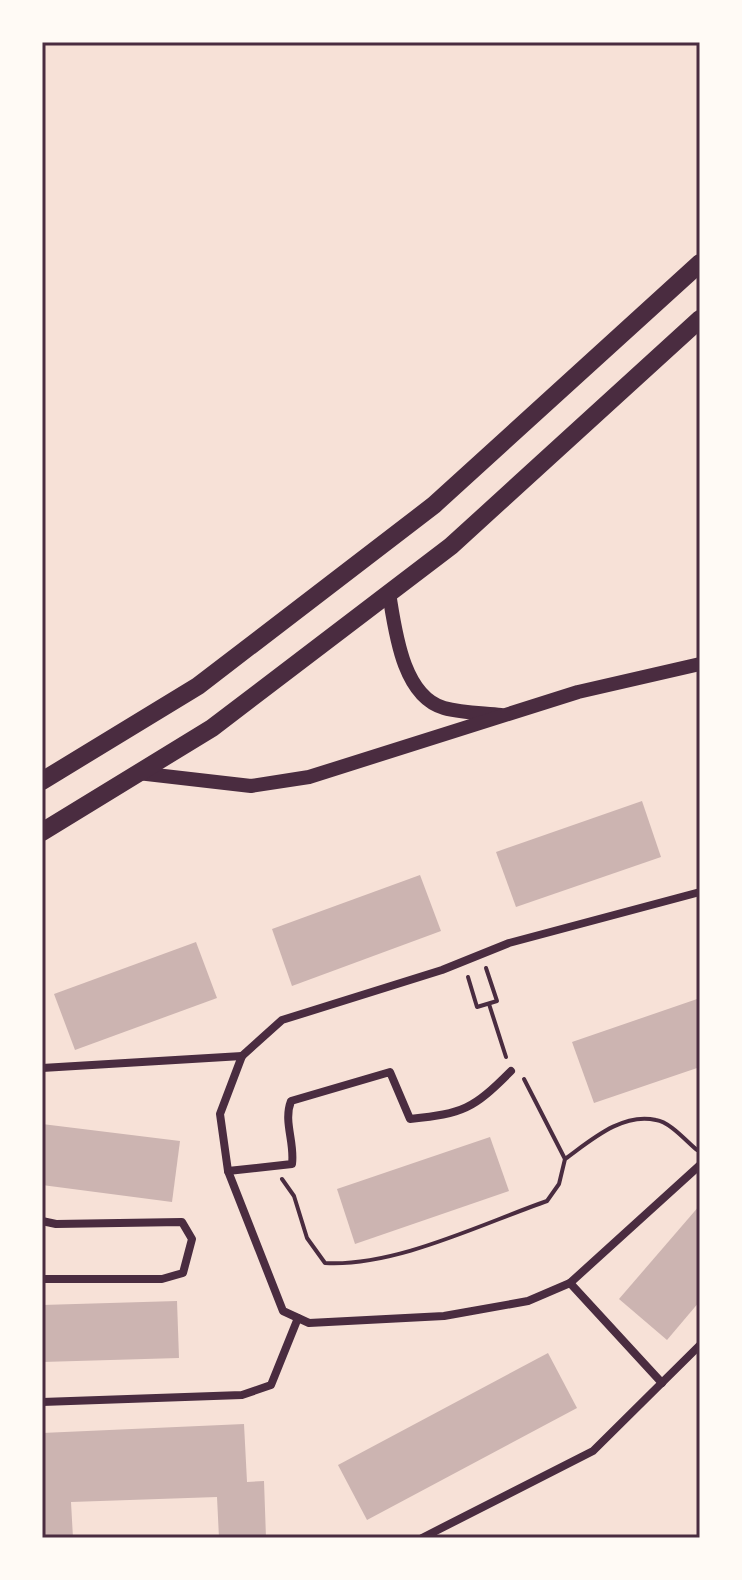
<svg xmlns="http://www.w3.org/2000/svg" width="742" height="1580" font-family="Cabin,sans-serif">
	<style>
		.building { fill: #ccb4b1 }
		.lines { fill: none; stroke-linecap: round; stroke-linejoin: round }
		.path { stroke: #4a2c40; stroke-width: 4 }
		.minor { stroke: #4a2c40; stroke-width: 8 }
		.tertiary { stroke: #4a2c40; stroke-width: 14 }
		.primary { stroke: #4a2c40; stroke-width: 18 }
		.neatline { fill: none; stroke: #4a2c40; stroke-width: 3 }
	</style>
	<rect width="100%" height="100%" fill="#f7e1d7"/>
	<g class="building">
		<path d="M 642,801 L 661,857 L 516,907 L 496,852 Z"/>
		<path d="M 420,875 L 441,931 L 292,986 L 272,929 Z"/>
		<path d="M 196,942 L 217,998 L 75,1050 L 54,994 Z"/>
		<path d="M 700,998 L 700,1067 L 594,1103 L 572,1042 Z"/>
		<path d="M 42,1124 L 180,1141 L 172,1202 L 42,1185 Z"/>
		<path d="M 490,1137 L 509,1191 L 355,1244 L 337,1189 Z"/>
		<path d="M 700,1205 L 700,1301 L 667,1340 L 619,1299 Z"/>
		<path d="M 177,1301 L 179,1358 L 42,1362 L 42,1305 Z"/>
		<path d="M 548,1353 L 577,1408 L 367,1520 L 338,1465 Z"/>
		<path d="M 244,1424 L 247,1482 L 264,1481 L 266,1538 L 219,1538 L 217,1497 L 71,1502 L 73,1538 L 42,1538 L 42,1433 Z"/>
	</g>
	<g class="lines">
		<g class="path">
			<path d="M 468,977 L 477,1007 L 497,1001 L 486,968"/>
			<path d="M 489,1004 L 506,1057"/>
			<path d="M 524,1079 L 565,1159"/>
			<path d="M 282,1179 L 294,1196 L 307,1238 L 325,1263 C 395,1267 481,1224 547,1201 L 559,1184 L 565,1159 C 590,1141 622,1112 656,1120 C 670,1122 686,1141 697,1150"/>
		</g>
		<g class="minor">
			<path d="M 700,892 L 509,943 L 442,970 L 282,1020 L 242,1056 L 220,1114 L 228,1171 L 283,1311 L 309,1323 L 444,1316 L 528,1301 L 570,1283 L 700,1165"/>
			<path d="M 42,1068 L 242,1056"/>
			<path d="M 228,1171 L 292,1164 C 295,1142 283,1122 291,1101 L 390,1072 L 410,1119 C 464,1113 472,1110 511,1071"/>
			<path d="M 42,1221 L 56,1224 L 182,1222 L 192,1239 L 183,1273 L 162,1279 L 42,1279"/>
			<path d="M 570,1283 L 662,1383"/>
			<path d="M 42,1402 L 242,1395 L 271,1385 L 298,1318"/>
			<path d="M 422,1538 L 593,1451 L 700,1345"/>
		</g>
		<g class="tertiary">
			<path d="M 389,593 C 395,629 402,696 444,708 C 462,713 483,713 501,715"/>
			<path d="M 138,773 L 251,786 L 309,777 L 578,692 L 700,664"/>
		</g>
		<g class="primary">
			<path d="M 42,781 L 198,686 L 434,505 L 700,263"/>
			<path d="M 42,832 L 212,728 L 451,546 L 700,319"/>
		</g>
	</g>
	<rect width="742" height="1580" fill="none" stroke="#fffaf5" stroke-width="88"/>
	<rect x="44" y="44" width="654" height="1492" class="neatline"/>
</svg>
